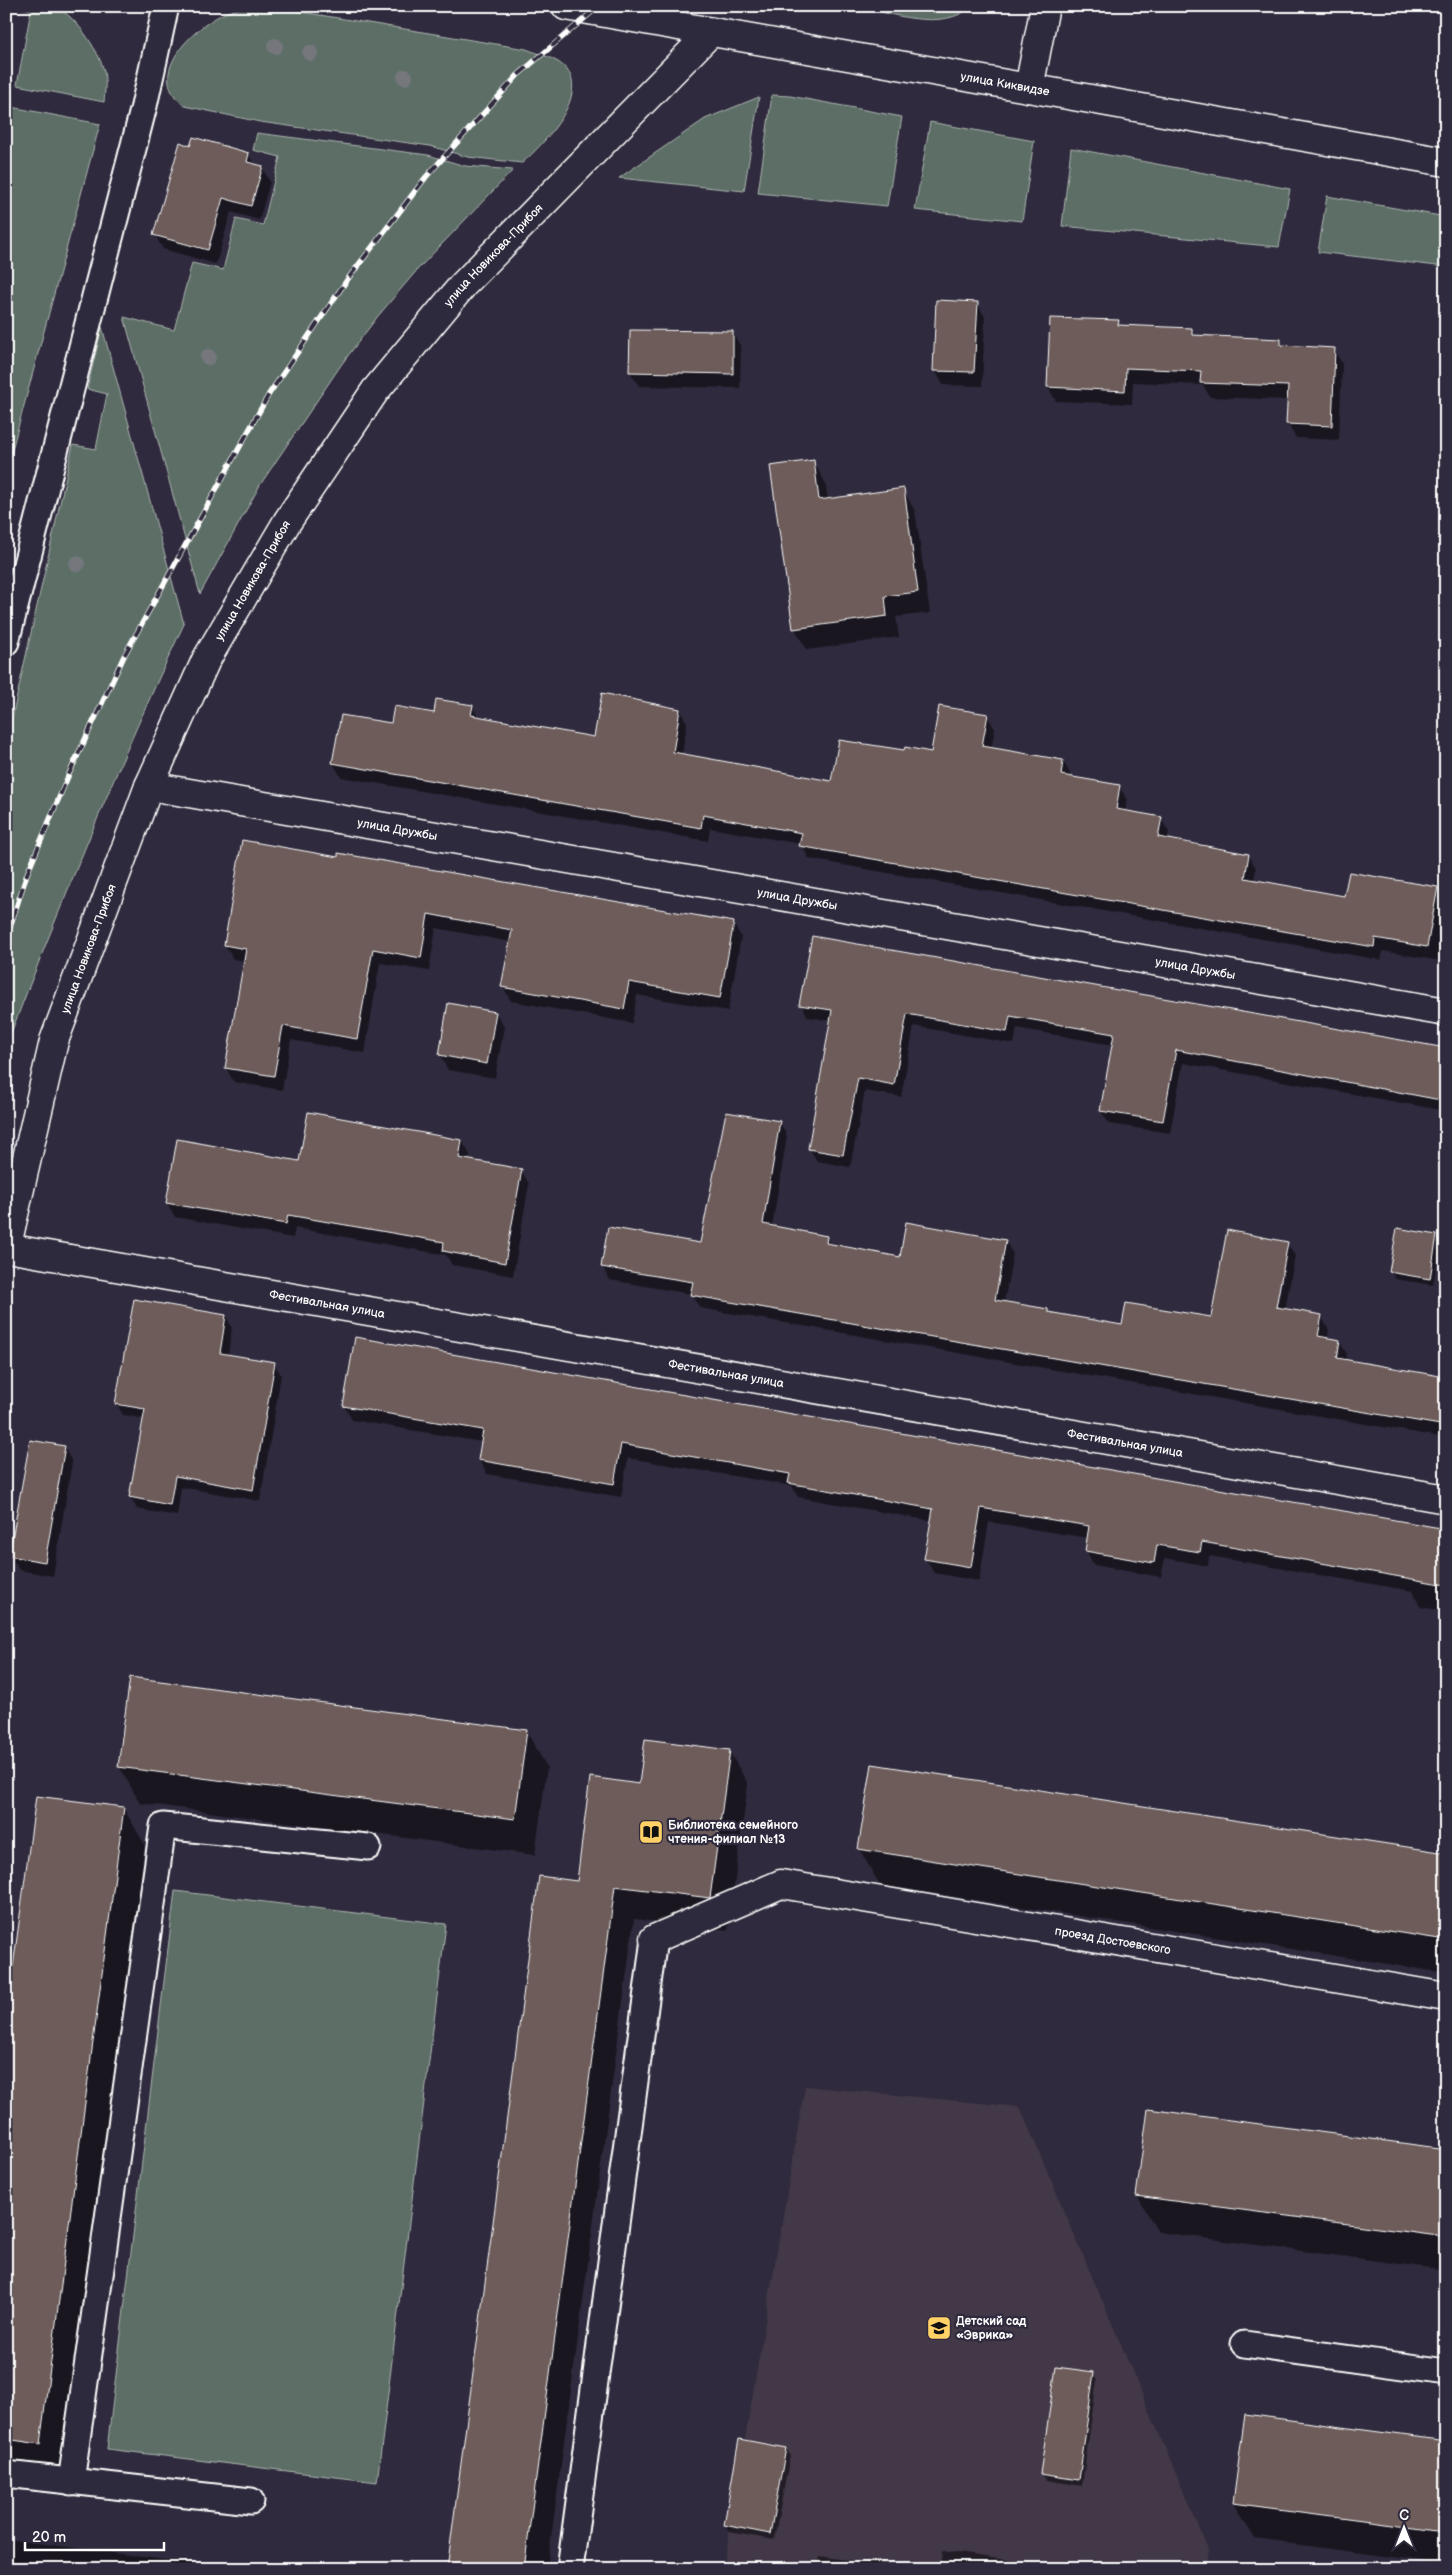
<svg xmlns="http://www.w3.org/2000/svg" width="1452" height="2575" font-family="'Balsamiq Sans',sans-serif">
	<style>
		.built { fill: #423946 }
		.green { fill: #5c6e66; stroke: #aeb6b2 }
		.shadow { fill: #0007; fill-rule: evenodd }
		.building { fill: #6d5c5a; stroke: #fff }
		.lines { fill: none; stroke-linecap: round; stroke-linejoin: round }
		.service-casing { stroke: #fff; stroke-width: 29 }
		.minor-casing { stroke: #fff; stroke-width: 31 }
		.tertiary-casing { stroke: #fff; stroke-width: 31 }
		.primary-casing { stroke: #fff; stroke-width: 31 }
		.service { stroke: #2f2a3d; stroke-width: 25 }
		.minor { stroke: #2f2a3d; stroke-width: 28 }
		.tertiary { stroke: #2f2a3d; stroke-width: 28 }
		.primary { stroke: #2f2a3d; stroke-width: 28 }
		.rail-casing { stroke: #fff; stroke-width: 5.5 }
		.rail { stroke: #2f2a3d; stroke-width: 4; stroke-dasharray: 11; stroke-linecap: butt }
		.tree { fill: #75777d }
		.labels { text-anchor: middle; dominant-baseline: central; stroke-width: 4.5; stroke-linejoin: round; paint-order: stroke }
		.street-label { font-size: 12px; fill: #fff; stroke: #2f2a3d }
		.poi-label { font-size: 12px; font-weight: bold; fill: #fff; stroke: #2f2a3d; text-anchor: start }
	</style>
	<rect width="100%" height="100%" fill="#2f2a3d"/>
	<filter id="ink" filterUnits="userSpaceOnUse"><feTurbulence type="fractalNoise" baseFrequency=".02" numOctaves="2"/><feDisplacementMap in="SourceGraphic" scale="10" xChannelSelector="R" yChannelSelector="G"/><feConvolveMatrix kernelMatrix="1 2 1 2 8 2 1 2 1" color-interpolation-filters="sRGB"/></filter>
	<g filter="url(#ink)">
		<path class="built" d="M 805,2086 L 1020,2107 L 1208,2549 L 1206,2569 L 723,2569 Z"/>
		<g class="green">
			<path d="M 16,6 C 27,6 40,4 51,6 C 73,10 99,51 104,71 C 106,81 105,91 104,102 L 17,85 L 31,10 Z"/>
			<path d="M 248,6 L 265,6 L 526,49 C 536,53 549,56 558,62 C 599,87 543,145 522,163 L 468,157 L 430,146 L 260,122 L 185,106 C 144,77 189,32 219,16 C 228,11 238,9 248,6 Z"/>
			<path d="M 856,6 L 972,6 C 943,33 890,13 856,6 Z"/>
			<path d="M 772,95 L 790,96 L 902,117 L 887,206 L 758,193 Z"/>
			<path d="M 759,97 L 744,191 L 619,178 L 705,119 Z"/>
			<path d="M 6,106 L 100,124 L 6,472 Z"/>
			<path d="M 930,122 L 1034,141 L 1022,221 L 915,210 Z"/>
			<path d="M 257,133 L 428,155 L 465,166 L 513,170 L 418,269 L 378,316 L 341,365 L 260,485 L 200,594 L 124,317 L 174,330 L 192,263 L 223,270 L 236,219 L 263,225 L 280,157 L 253,150 Z"/>
			<path d="M 1071,148 L 1290,189 L 1279,247 L 1062,226 Z"/>
			<path d="M 1327,196 L 1446,217 L 1446,267 L 1318,252 Z"/>
			<path d="M 102,327 L 184,624 C 119,762 61,903 6,1046 L 6,745 L 73,445 L 96,449 L 107,394 L 87,389 Z"/>
			<path d="M 175,1891 L 446,1924 L 377,2482 L 107,2449 Z"/>
		</g>
		<g class="shadow">
			<path d="M 191,147 L 248,154 L 255,165 L 262,167 L 270,182 L 259,220 L 231,212 L 216,264 L 163,249 L 155,235 Z"/>
			<path d="M 977,303 L 985,317 L 982,386 L 943,385 L 935,370 Z"/>
			<path d="M 1051,319 L 1118,322 L 1121,327 L 1191,329 L 1196,337 L 1281,340 L 1284,347 L 1334,349 L 1342,364 L 1339,440 L 1296,438 L 1287,423 L 1288,400 L 1210,397 L 1203,385 L 1133,382 L 1132,404 L 1056,401 L 1048,387 Z"/>
			<path d="M 732,332 L 741,347 L 740,388 L 639,386 L 630,372 Z"/>
			<path d="M 813,461 L 825,482 L 828,500 L 903,490 L 915,511 L 930,613 L 896,617 L 899,637 L 807,650 L 795,629 L 772,467 Z"/>
			<path d="M 472,706 L 479,718 L 595,739 L 680,710 L 687,723 L 682,755 L 832,782 L 905,752 L 932,753 L 987,715 L 995,729 L 991,749 L 1063,761 L 1070,774 L 1070,778 L 1119,786 L 1127,800 L 1125,812 L 1161,819 L 1169,832 L 1167,840 L 1248,855 L 1256,868 L 1254,881 L 1345,897 L 1436,888 L 1446,826 L 1446,962 L 1383,951 L 1381,960 L 809,859 L 801,844 L 710,828 L 708,841 L 341,777 L 333,763 L 392,725 Z"/>
			<path d="M 243,841 L 733,923 L 741,937 L 728,1011 L 637,995 L 632,1023 L 511,1001 L 503,987 L 511,942 L 436,928 L 429,971 L 380,963 L 365,1053 L 291,1040 L 282,1090 L 234,1082 L 226,1068 L 245,961 L 233,959 L 225,945 Z"/>
			<path d="M 813,937 L 1446,1049 L 1446,1111 L 1183,1063 L 1170,1133 L 1109,1124 L 1101,1111 L 1113,1045 L 1017,1028 L 1014,1044 L 914,1026 L 901,1097 L 865,1091 L 850,1167 L 817,1161 L 809,1148 L 832,1021 L 808,1017 L 801,1004 Z"/>
			<path d="M 449,1005 L 496,1013 L 504,1027 L 495,1078 L 448,1070 L 440,1055 Z"/>
			<path d="M 780,1122 L 787,1136 L 772,1227 L 826,1237 L 831,1245 L 901,1258 L 1005,1241 L 1013,1254 L 1004,1302 L 1048,1310 L 1050,1314 L 1123,1326 L 1212,1319 L 1287,1243 L 1295,1256 L 1285,1310 L 1321,1316 L 1329,1330 L 1327,1339 L 1339,1341 L 1347,1354 L 1346,1361 L 1446,1378 L 1446,1438 L 700,1308 L 691,1294 L 610,1280 L 602,1266 L 701,1245 ZM 1285,1253 L 1287,1253 L 1276,1314 L 1274,1313 ZM 1337,1351 L 1340,1351 L 1337,1365 L 1335,1364 Z"/>
			<path d="M 462,1141 L 470,1155 L 469,1161 L 521,1170 L 529,1184 L 513,1276 L 452,1265 L 446,1255 L 295,1228 L 293,1238 L 175,1217 L 167,1203 L 300,1162 Z"/>
			<path d="M 1436,1236 L 1440,1243 L 1433,1285 L 1395,1279 L 1391,1272 Z"/>
			<path d="M 226,1316 L 232,1328 L 228,1355 L 274,1363 L 281,1375 L 260,1501 L 181,1487 L 177,1516 L 137,1509 L 130,1497 L 145,1419 L 123,1415 L 116,1403 Z"/>
			<path d="M 344,1406 L 1446,1530 L 1446,1611 L 1420,1607 L 1413,1591 L 1209,1556 L 1208,1566 L 1165,1558 L 1161,1577 L 1094,1565 L 1086,1551 L 1088,1538 L 989,1522 L 979,1581 L 934,1573 L 926,1559 L 932,1521 L 798,1497 L 792,1486 L 628,1458 L 621,1497 L 487,1474 L 479,1460 L 482,1442 L 352,1420 Z"/>
			<path d="M 64,1447 L 72,1462 L 53,1576 L 19,1570 L 11,1556 Z"/>
			<path d="M 526,1731 L 547,1767 L 535,1855 L 140,1803 L 119,1766 Z"/>
			<path d="M 729,1751 L 748,1784 L 728,1930 L 634,1919 L 547,2569 L 448,2569 L 578,1882 L 640,1786 Z"/>
			<path d="M 124,1809 L 145,1845 L 60,2480 L 6,2472 L 6,2029 Z"/>
			<path d="M 859,1849 L 1446,1855 L 1446,1973 L 880,1885 Z"/>
			<path d="M 1446,2150 L 1446,2270 L 1158,2232 L 1137,2195 Z"/>
			<path d="M 1093,2373 L 1097,2380 L 1082,2486 L 1046,2480 L 1042,2474 Z"/>
			<path d="M 740,2441 L 786,2449 L 790,2456 L 774,2540 L 729,2532 L 725,2525 Z"/>
			<path d="M 1446,2442 L 1446,2564 L 1255,2539 L 1234,2503 Z"/>
			<path d="M 6,2539 L 235,2569 L 6,2569 Z"/>
			<path d="M 943,2551 L 1028,2563 L 1032,2569 L 941,2569 Z"/>
			<path d="M 819,2556 L 909,2569 L 817,2569 Z"/>
		</g>
		<g class="building">
			<path d="M 193,137 L 249,153 L 247,162 L 263,166 L 251,206 L 223,198 L 208,250 L 153,235 L 180,142 L 190,146 Z"/>
			<path d="M 936,300 L 978,302 L 974,372 L 933,371 Z"/>
			<path d="M 1050,318 L 1119,320 L 1118,325 L 1192,328 L 1192,335 L 1281,339 L 1281,345 L 1335,348 L 1332,426 L 1286,424 L 1288,386 L 1200,383 L 1201,371 L 1126,368 L 1125,391 L 1047,387 Z"/>
			<path d="M 630,330 L 733,331 L 733,374 L 629,372 Z"/>
			<path d="M 814,460 L 819,500 L 904,488 L 918,592 L 885,596 L 887,616 L 793,629 L 770,466 Z"/>
			<path d="M 602,693 L 680,709 L 673,752 L 831,781 L 839,740 L 904,750 L 905,747 L 931,752 L 939,706 L 988,714 L 982,746 L 1063,760 L 1061,775 L 1120,785 L 1116,809 L 1162,817 L 1158,837 L 1249,854 L 1245,878 L 1344,896 L 1349,872 L 1438,887 L 1427,947 L 1375,938 L 1374,947 L 799,846 L 802,833 L 703,815 L 701,828 L 332,763 L 341,715 L 391,723 L 394,706 L 434,713 L 436,699 L 473,705 L 471,715 L 594,737 Z"/>
			<path d="M 242,840 L 338,857 L 338,853 L 734,922 L 720,998 L 629,982 L 624,1009 L 501,987 L 512,930 L 428,914 L 421,958 L 373,949 L 357,1039 L 283,1026 L 274,1076 L 225,1068 L 246,949 L 224,945 Z"/>
			<path d="M 812,936 L 1446,1048 L 1446,1101 L 1176,1050 L 1163,1121 L 1100,1111 L 1114,1034 L 1010,1016 L 1007,1032 L 907,1014 L 894,1085 L 858,1078 L 843,1155 L 808,1149 L 832,1010 L 799,1005 Z"/>
			<path d="M 448,1003 L 496,1012 L 487,1064 L 439,1055 Z"/>
			<path d="M 308,1112 L 462,1140 L 459,1158 L 522,1169 L 505,1263 L 443,1251 L 444,1242 L 288,1215 L 286,1224 L 166,1203 L 177,1139 L 299,1161 Z"/>
			<path d="M 726,1112 L 780,1121 L 763,1224 L 827,1236 L 826,1243 L 900,1257 L 906,1222 L 1006,1240 L 995,1300 L 1048,1309 L 1048,1312 L 1122,1325 L 1126,1303 L 1211,1317 L 1227,1230 L 1288,1242 L 1276,1307 L 1322,1315 L 1318,1336 L 1340,1340 L 1337,1358 L 1446,1377 L 1446,1426 L 690,1295 L 693,1282 L 601,1267 L 608,1227 L 700,1243 Z"/>
			<path d="M 1397,1228 L 1437,1235 L 1430,1279 L 1389,1272 Z"/>
			<path d="M 134,1299 L 226,1315 L 220,1353 L 275,1362 L 253,1490 L 175,1476 L 170,1505 L 129,1497 L 145,1409 L 115,1404 Z"/>
			<path d="M 355,1337 L 1446,1529 L 1446,1585 L 1202,1542 L 1200,1552 L 1157,1545 L 1154,1563 L 1085,1551 L 1089,1526 L 981,1508 L 971,1567 L 924,1559 L 933,1509 L 788,1483 L 790,1474 L 621,1444 L 614,1484 L 478,1460 L 483,1430 L 343,1406 Z"/>
			<path d="M 30,1440 L 65,1446 L 45,1562 L 9,1556 Z"/>
			<path d="M 130,1677 L 527,1730 L 515,1819 L 118,1767 Z"/>
			<path d="M 645,1739 L 730,1750 L 710,1898 L 615,1886 L 524,2569 L 447,2569 L 539,1876 L 577,1881 L 590,1777 L 639,1784 Z"/>
			<path d="M 872,1764 L 1446,1853 L 1446,1940 L 858,1849 Z"/>
			<path d="M 36,1796 L 124,1807 L 40,2444 L 6,2439 L 6,2019 Z"/>
			<path d="M 1148,2109 L 1446,2149 L 1446,2237 L 1136,2196 Z"/>
			<path d="M 1056,2367 L 1094,2372 L 1079,2480 L 1040,2474 Z"/>
			<path d="M 1245,2414 L 1446,2441 L 1446,2531 L 1233,2503 Z"/>
			<path d="M 739,2439 L 786,2448 L 770,2534 L 724,2525 Z"/>
		</g>
		<g class="lines">
			<defs>
				<g id="service">
					<path d="M 6,642 L 144,106 L 166,6"/>
					<path d="M 1244,2344 L 1446,2372"/>
					<path d="M 6,2474 L 251,2501"/>
					<path d="M 71,2482 L 163,1826 L 368,1847"/>
					<path d="M 570,2569 L 654,1939"/>
				</g>
				<g id="minor">
					<path d="M 1029,88 L 1045,6"/>
					<path id="s1" d="M 149,786 L 1446,1012"/>
					<path id="s2" d="M 7,1248 L 1446,1499"/>
					<path id="s3" d="M 654,1939 L 781,1884 L 1446,1997"/>
				</g>
				<g id="tertiary">
					<path id="s4" d="M 6,1249 L 54,1041 L 149,786 L 206,660 L 287,522 L 375,391 L 463,285 L 711,32"/>
				</g>
				<g id="primary">
					<path id="s5" d="M 566,6 L 1446,162"/>
				</g>
			</defs>
			<use href="#service" class="service-casing"/>
			<use href="#minor" class="minor-casing"/>
			<use href="#tertiary" class="tertiary-casing"/>
			<use href="#primary" class="primary-casing"/>
			<use href="#service" class="service"/>
			<use href="#minor" class="minor"/>
			<use href="#tertiary" class="tertiary"/>
			<use href="#primary" class="primary"/>
			<defs>
				<path id="rail" d="M 6,939 L 27,874 L 69,774 L 124,656 L 269,394 L 347,280 L 426,177 L 518,75 L 599,6"/>
			</defs>
			<use href="#rail" class="rail-casing"/>
			<use href="#rail" class="rail"/>
		</g>
		<g class="tree">
			<circle cx="275" cy="46" r="8"/>
			<circle cx="310" cy="53" r="8"/>
			<circle cx="405" cy="77" r="8"/>
			<circle cx="208" cy="357" r="8"/>
			<circle cx="77" cy="564" r="8"/>
		</g>
	</g>
	<defs>
		<symbol id="library-square" viewBox="-11 -11 22 22"><rect x="-9" y="-9" width="18" height="18" rx="4" fill="#ffd166" stroke="#2f2a3d"/><path d="M-6-4Q-3-5.5-.7-3.5V5Q-3 3-6 4ZM6-4Q3-5.5 .7-3.5V5Q3 3 6 4Z" fill="#111"/></symbol>
		<symbol id="school-square" viewBox="-11 -11 22 22"><rect x="-9" y="-9" width="18" height="18" rx="4" fill="#ffd166" stroke="#2f2a3d"/><path d="M0-5L7-2L0 1L-7-2ZM-4 1L0 2.5L4 1V4Q0 6-4 4Z" fill="#111"/></symbol>
	</defs>
	<g fill-rule="evenodd">
		<use href="#library-square" x="637" y="1818" width="28" height="28"/>
		<use href="#school-square" x="925" y="2314" width="28" height="28"/>
	</g>
	<g class="labels">
		<g class="street-label">
			<text stroke="none"><textPath href="#s5" startOffset="446">улица Киквидзе</textPath></text>
			<text stroke="none"><textPath href="#s4" startOffset="1122">улица Новикова-Прибоя</textPath></text>
			<text stroke="none"><textPath href="#s4" startOffset="716">улица Новикова-Прибоя</textPath></text>
			<text stroke="none"><textPath href="#s1" startOffset="252">улица Дружбы</textPath></text>
			<text stroke="none"><textPath href="#s1" startOffset="658">улица Дружбы</textPath></text>
			<text stroke="none"><textPath href="#s4" startOffset="312">улица Новикова-Прибоя</textPath></text>
			<text stroke="none"><textPath href="#s1" startOffset="1062">улица Дружбы</textPath></text>
			<text stroke="none"><textPath href="#s2" startOffset="325">Фестивальная улица</textPath></text>
			<text stroke="none"><textPath href="#s2" startOffset="730">Фестивальная улица</textPath></text>
			<text stroke="none"><textPath href="#s2" startOffset="1135">Фестивальная улица</textPath></text>
			<text stroke="none"><textPath href="#s3" startOffset="475">проезд Достоевского</textPath></text>
		</g>
		<g class="poi-label">
			<text x="668" y="1825">Библиотека семейного<tspan x="668" dy="14">чтения-филиал №13</tspan></text>
			<text x="956" y="2321">Детский сад<tspan x="956" dy="14">«Эврика»</tspan></text>
		</g>
	</g>
	<rect width="1452" height="2575" fill="none" stroke="#2f2a3d" stroke-width="25"/>
	<rect x="12" y="12" width="1427" height="2550" fill="none" stroke="#fff" stroke-width="2" filter="url(#ink)"/>
	<g transform="translate(1404 2528)" stroke="#2f2a3d" stroke-width="4" paint-order="stroke">
	<path d="M0-4L9 19L0 12L-9 19Z" fill="#ffffff"/>
	<text y="-8" font-size="14" font-weight="bold" text-anchor="middle" fill="#ffffff">С</text>
	</g>
	<path d="M25 2542v8h139v-8" fill="none" stroke="#ffffff" stroke-width="2.5"/>
	<text x="32" y="2542" font-size="15" fill="#ffffff" stroke="#2f2a3d" stroke-width="4" paint-order="stroke">20 m</text>
</svg>
